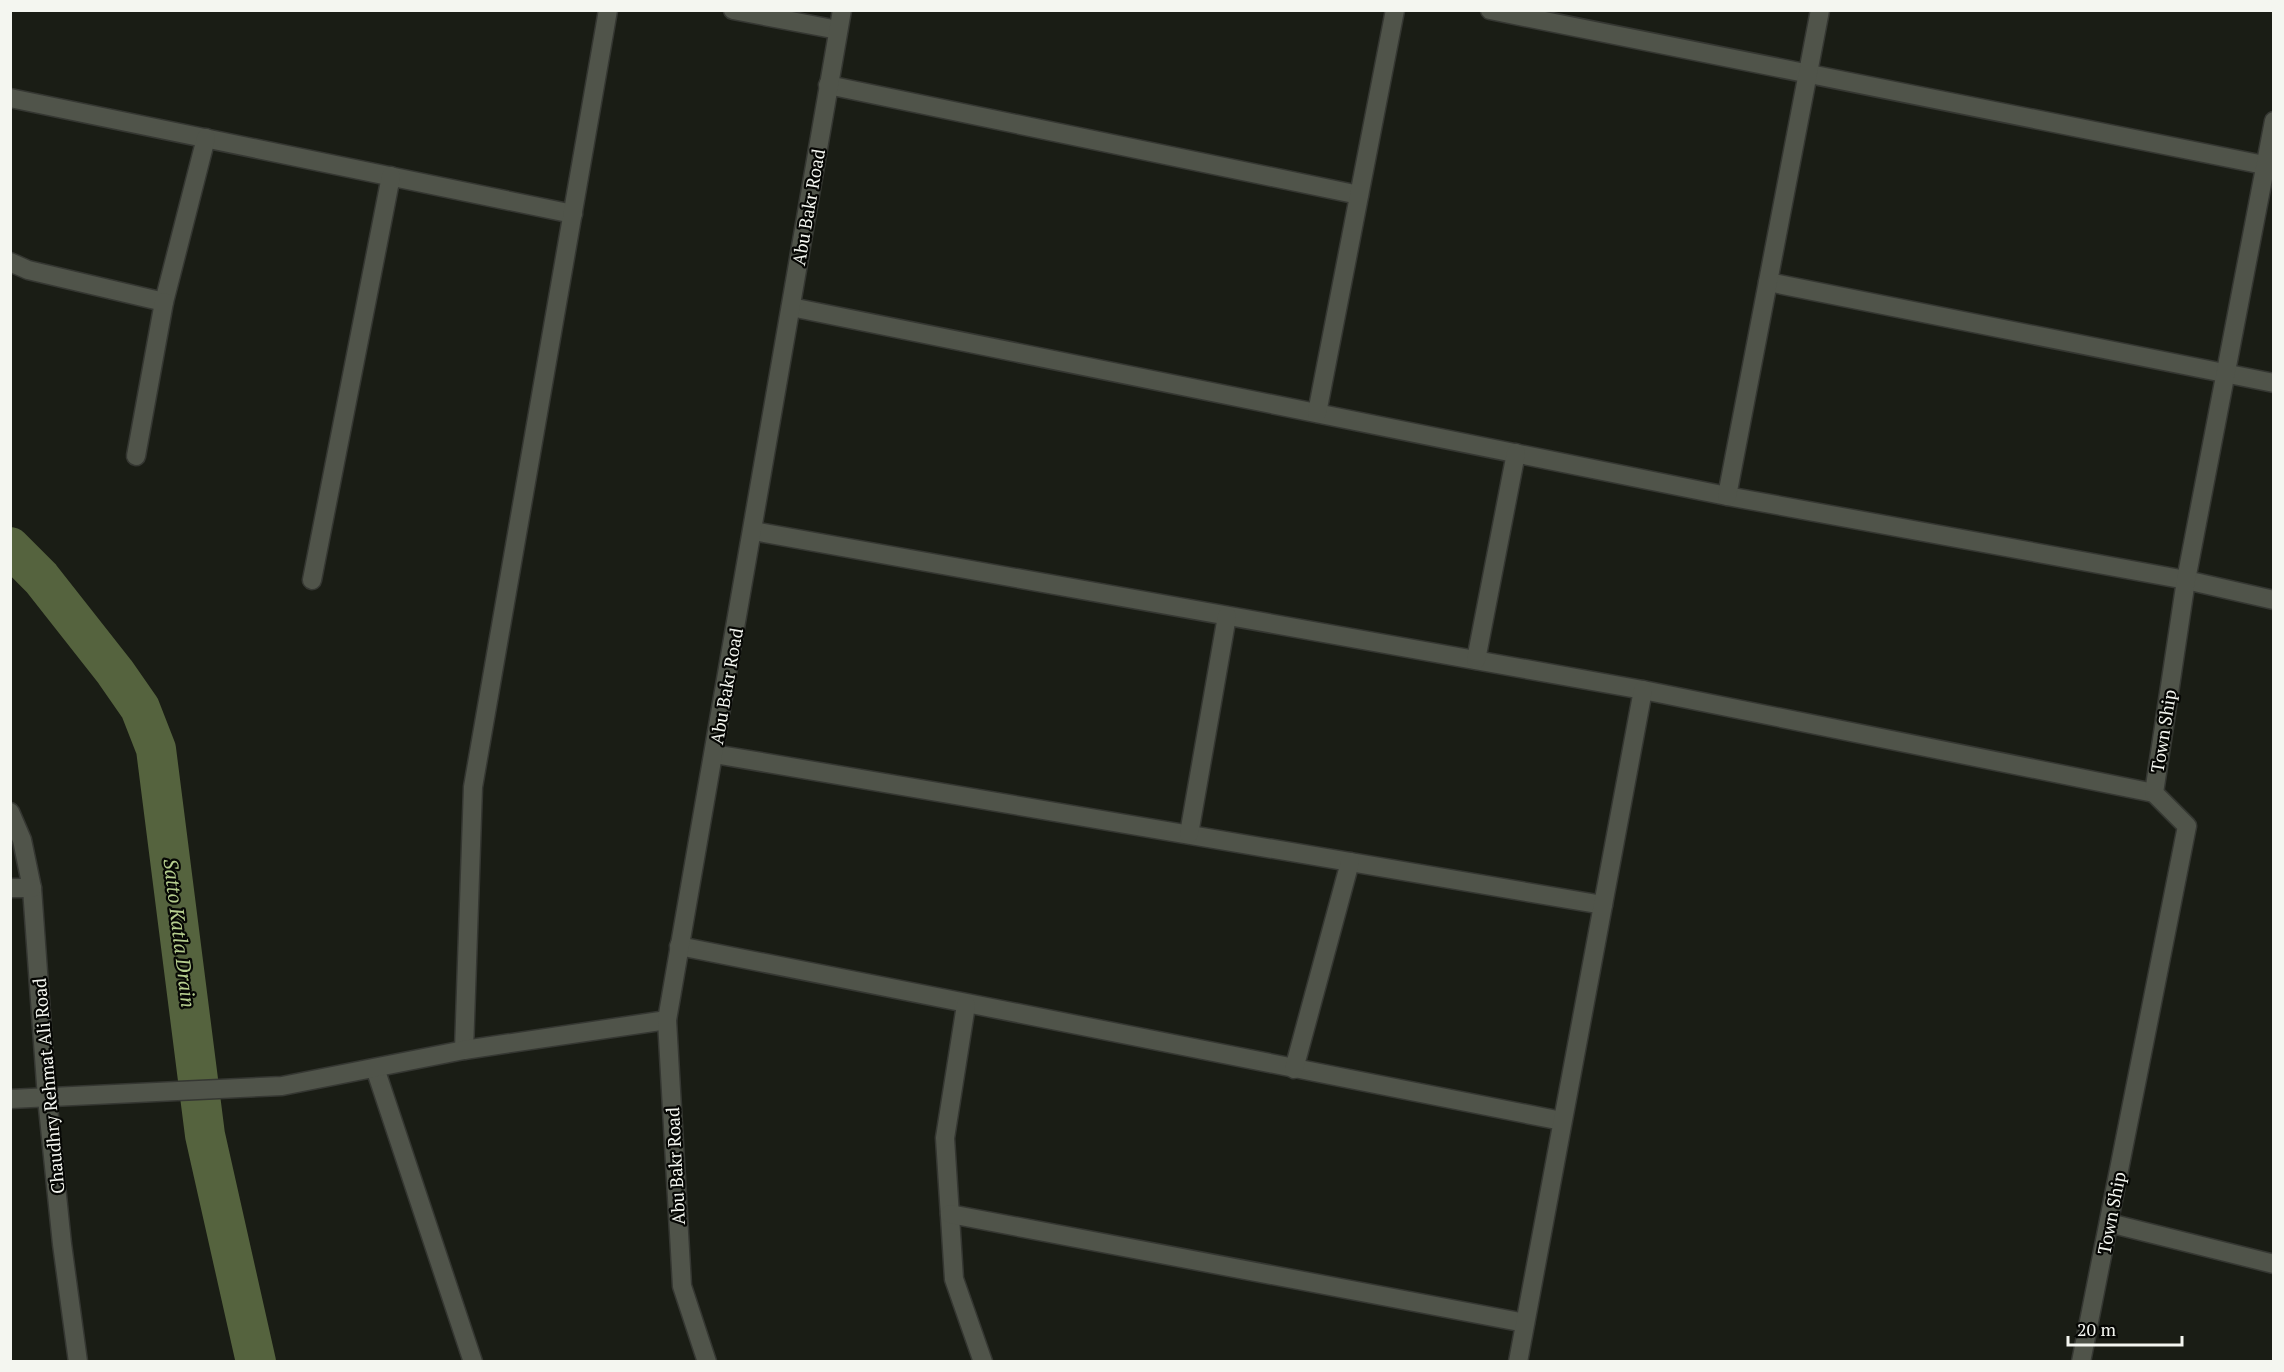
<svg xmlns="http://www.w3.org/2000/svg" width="2284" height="1372" font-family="'PT Serif',serif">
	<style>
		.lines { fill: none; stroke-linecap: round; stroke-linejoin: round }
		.canal { stroke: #55633e; stroke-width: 40 }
		.minor-casing { stroke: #353732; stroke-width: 21 }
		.minor { stroke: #50544a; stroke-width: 18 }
		.labels { text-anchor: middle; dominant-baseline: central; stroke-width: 4.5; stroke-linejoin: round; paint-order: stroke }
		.street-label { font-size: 18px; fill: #f4f6f0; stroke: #060704 }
		.water-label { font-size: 20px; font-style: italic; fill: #b7cf8f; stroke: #060704 }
	</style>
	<rect width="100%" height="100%" fill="#1a1d15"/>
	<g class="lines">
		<path class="canal" d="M 10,547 L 41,578 L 115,672 L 140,708 L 156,749 L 205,1135 L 256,1362"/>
		<defs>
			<g id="minor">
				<path d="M 733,10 L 838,30"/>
				<path d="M 1490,10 L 2274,167"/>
				<path d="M 828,85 L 1359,195"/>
				<path d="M 10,98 L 573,214"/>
				<path d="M 10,262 L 28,270 L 164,302 L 206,138"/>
				<path d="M 1768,282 L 2274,383"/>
				<path d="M 791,307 L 1727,496 L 2186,580 L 2274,600"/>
				<path d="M 1317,413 L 1395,10"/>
				<path d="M 136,456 L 164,302"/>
				<path d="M 1727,496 L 1820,10"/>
				<path d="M 753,531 L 1643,690 L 2154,793"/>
				<path d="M 312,580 L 391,176"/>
				<path d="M 1476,660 L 1516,453"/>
				<path d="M 714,754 L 1603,905"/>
				<path d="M 10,812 L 22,840 L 32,888 L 47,1098 L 62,1244 L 78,1362"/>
				<path d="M 1189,834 L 1227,616"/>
				<path d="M 10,888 L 32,888"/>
				<path d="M 679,946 L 1562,1121"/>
				<path d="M 966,1005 L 945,1138 L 954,1279 L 983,1362"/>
				<path d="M 464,1050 L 473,787 L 608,10"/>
				<path d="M 375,1068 L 473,1362"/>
				<path d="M 1294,1069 L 1350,862"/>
				<path d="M 10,1099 L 282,1086 L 464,1050 L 667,1020"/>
				<path d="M 950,1214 L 1525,1323"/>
				<path d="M 2109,1223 L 2274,1264"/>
				<path d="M 707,1362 L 682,1286 L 667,1020 L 842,10"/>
				<path d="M 1518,1362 L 1643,690"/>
				<path d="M 2081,1362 L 2187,826 L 2154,793 L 2186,580 L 2274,121"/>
			</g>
		</defs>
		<use href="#minor" class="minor-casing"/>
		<use href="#minor" class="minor"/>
	</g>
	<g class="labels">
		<g class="street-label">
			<text transform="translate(808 207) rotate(-80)">Abu Bakr Road</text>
			<text transform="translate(726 686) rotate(-80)">Abu Bakr Road</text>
			<text transform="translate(2163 731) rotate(-81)">Town Ship</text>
			<text transform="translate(48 1086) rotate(-95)">Chaudhry Rehmat Ali Road</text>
			<text transform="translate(675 1166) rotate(-93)">Abu Bakr Road</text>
			<text transform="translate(2111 1213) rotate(-79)">Town Ship</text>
		</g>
		<g class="water-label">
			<text transform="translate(180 933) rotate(83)">Satto Katla Drain</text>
		</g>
	</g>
	<rect width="2284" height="1372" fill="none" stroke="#f4f6f0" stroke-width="24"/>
	<path d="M2068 1336v9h114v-9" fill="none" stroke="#f4f6f0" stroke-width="3"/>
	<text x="2077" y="1336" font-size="18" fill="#f4f6f0" stroke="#060704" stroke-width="4.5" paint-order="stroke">20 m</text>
</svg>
